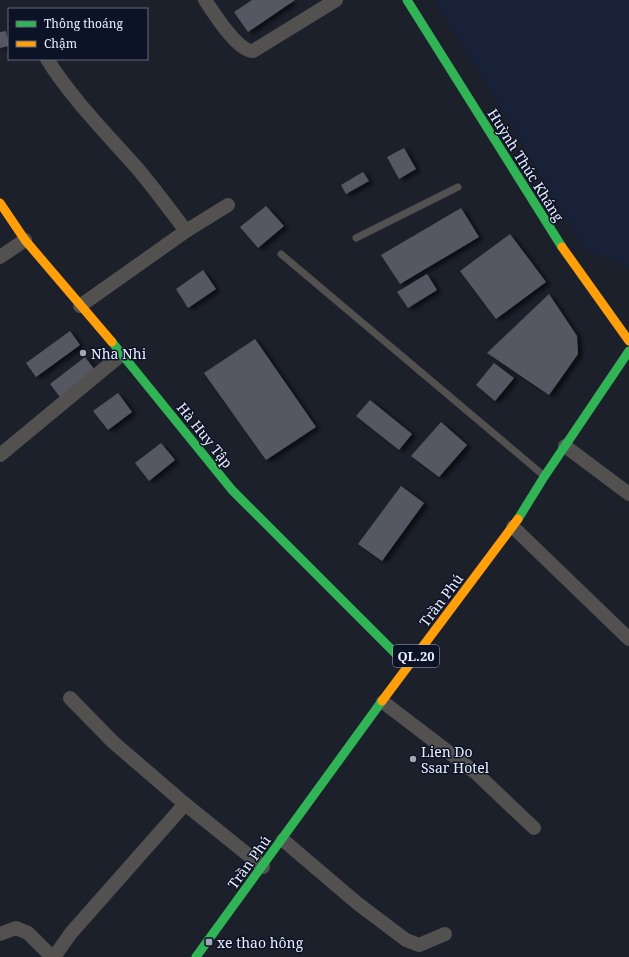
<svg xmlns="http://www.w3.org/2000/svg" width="629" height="957" font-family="'Noto Serif',serif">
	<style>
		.built { fill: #192139 }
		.building { fill: #555963; filter: url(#shadow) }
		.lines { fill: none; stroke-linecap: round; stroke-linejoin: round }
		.lane { stroke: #525150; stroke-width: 7 }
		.street { stroke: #525150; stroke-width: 14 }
		.fast { stroke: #30b455; stroke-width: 9 }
		.slow { stroke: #ff9f0a; stroke-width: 9 }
		.poi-dot { fill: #a2a7b4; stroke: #0d1327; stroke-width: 1.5 }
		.labels { text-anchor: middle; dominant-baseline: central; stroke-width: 3; stroke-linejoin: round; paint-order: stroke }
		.shield { fill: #0d1327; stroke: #a8adbe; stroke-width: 1 }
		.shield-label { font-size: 13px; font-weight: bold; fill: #eaeffe }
		.street-label { font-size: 14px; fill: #eaeffe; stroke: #0d1327 }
		.poi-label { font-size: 14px; fill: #eaeffe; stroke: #0d1327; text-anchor: start }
	</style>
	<defs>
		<filter id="shadow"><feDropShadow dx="4.5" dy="2.5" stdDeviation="2" flood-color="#0009"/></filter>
	</defs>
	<rect width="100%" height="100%" fill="#1c202b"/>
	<path class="built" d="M 434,0 L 629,0 L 629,268 L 583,248 L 511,123 Z"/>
	<g class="building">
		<path d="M 252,0 L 295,0 L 248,32 L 234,12 Z"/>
		<path d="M 6,31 L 9,46 L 0,48 L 0,32 Z"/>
		<path d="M 404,148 L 416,169 L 399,179 L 387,157 Z"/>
		<path d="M 363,172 L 369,181 L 346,194 L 341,185 Z"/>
		<path d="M 266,206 L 284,226 L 258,248 L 240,227 Z"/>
		<path d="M 461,208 L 479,237 L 400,284 L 381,255 Z"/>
		<path d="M 510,234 L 546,282 L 496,319 L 460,271 Z"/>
		<path d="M 203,270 L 216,289 L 188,308 L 176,289 Z"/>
		<path d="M 427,274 L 437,290 L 408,308 L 397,292 Z"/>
		<path d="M 549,294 L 577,336 L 578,354 L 549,395 L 487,353 Z"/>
		<path d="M 70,331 L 80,345 L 36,377 L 26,363 Z"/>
		<path d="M 255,339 L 316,427 L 266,460 L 204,373 Z"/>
		<path d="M 85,357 L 95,370 L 60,397 L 50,384 Z"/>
		<path d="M 494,363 L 514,378 L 495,401 L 476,385 Z"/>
		<path d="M 118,393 L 132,412 L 108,430 L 93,411 Z"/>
		<path d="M 370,400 L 412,434 L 399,450 L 356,416 Z"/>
		<path d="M 441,422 L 467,445 L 439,477 L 411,456 Z"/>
		<path d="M 161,443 L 175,460 L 149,481 L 135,463 Z"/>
		<path d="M 401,486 L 424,503 L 382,561 L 358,544 Z"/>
	</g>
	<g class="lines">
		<g class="lane">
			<path d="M 356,238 L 458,187"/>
			<path d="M 281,254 L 543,475"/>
		</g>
		<g class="street">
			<path d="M 205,0 C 214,13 237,51 253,51 L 336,0"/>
			<path d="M 47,59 C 72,99 106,133 137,168 C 154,188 170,210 186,231"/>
			<path d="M 0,257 L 25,240"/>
			<path d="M 80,306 L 186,231 L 228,205"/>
			<path d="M 565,446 L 629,494"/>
			<path d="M 0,455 L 122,354"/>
			<path d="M 513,527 L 629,639"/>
			<path d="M 70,698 L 113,742 L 185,804 L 263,867"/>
			<path d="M 383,702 L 476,773 L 534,828"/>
			<path d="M 283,840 L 357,903 L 406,940 L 419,945 L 445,934"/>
			<path d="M 0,934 L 16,928 L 28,933 L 52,957"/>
			<path d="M 54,957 L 71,933 L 185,804"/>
		</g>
		<g class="fast">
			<path d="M 407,0 L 562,247"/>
			<path d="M 112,342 L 232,490 L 408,666"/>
			<path d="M 518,519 L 544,477 L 629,351"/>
			<path d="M 196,957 L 382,701"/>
		</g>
		<g class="slow">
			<path d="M 0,203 L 25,240 L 112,342"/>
			<path d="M 562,247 L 629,341"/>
			<path d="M 382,701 L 518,519"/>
		</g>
	</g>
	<g class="poi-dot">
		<circle cx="83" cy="353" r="4"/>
		<circle cx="413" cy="759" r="4"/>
		<rect x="205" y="938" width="8" height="8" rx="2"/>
	</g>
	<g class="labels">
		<rect class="shield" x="393" y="645" width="46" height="22" rx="3"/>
		<g class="shield-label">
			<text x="416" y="656">QL.20</text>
		</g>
		<g class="street-label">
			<text transform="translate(526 165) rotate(58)">Huỳnh Thúc Kháng</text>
			<text transform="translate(205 435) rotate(51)">Hà Huy Tập</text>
			<text transform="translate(441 600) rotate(-53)">Trần Phú</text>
			<text transform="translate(249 862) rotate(-54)">Trần Phú</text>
		</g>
		<g class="poi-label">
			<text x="91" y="353">Nha Nhi</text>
			<text x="421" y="751">Lien Do<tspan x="421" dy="16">Ssar Hotel</tspan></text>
			<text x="217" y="942">xe thao hông</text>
		</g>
	</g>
	<rect x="8" y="8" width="140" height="52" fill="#0d1327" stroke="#656b7d"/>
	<rect x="16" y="21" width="20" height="6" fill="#30b455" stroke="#656b7d"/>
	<text x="44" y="28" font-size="12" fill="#eaeffe">Thông thoáng</text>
	<rect x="16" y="41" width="20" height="6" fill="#ff9f0a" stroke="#656b7d"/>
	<text x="44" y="48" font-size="12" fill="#eaeffe">Chậm</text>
</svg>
